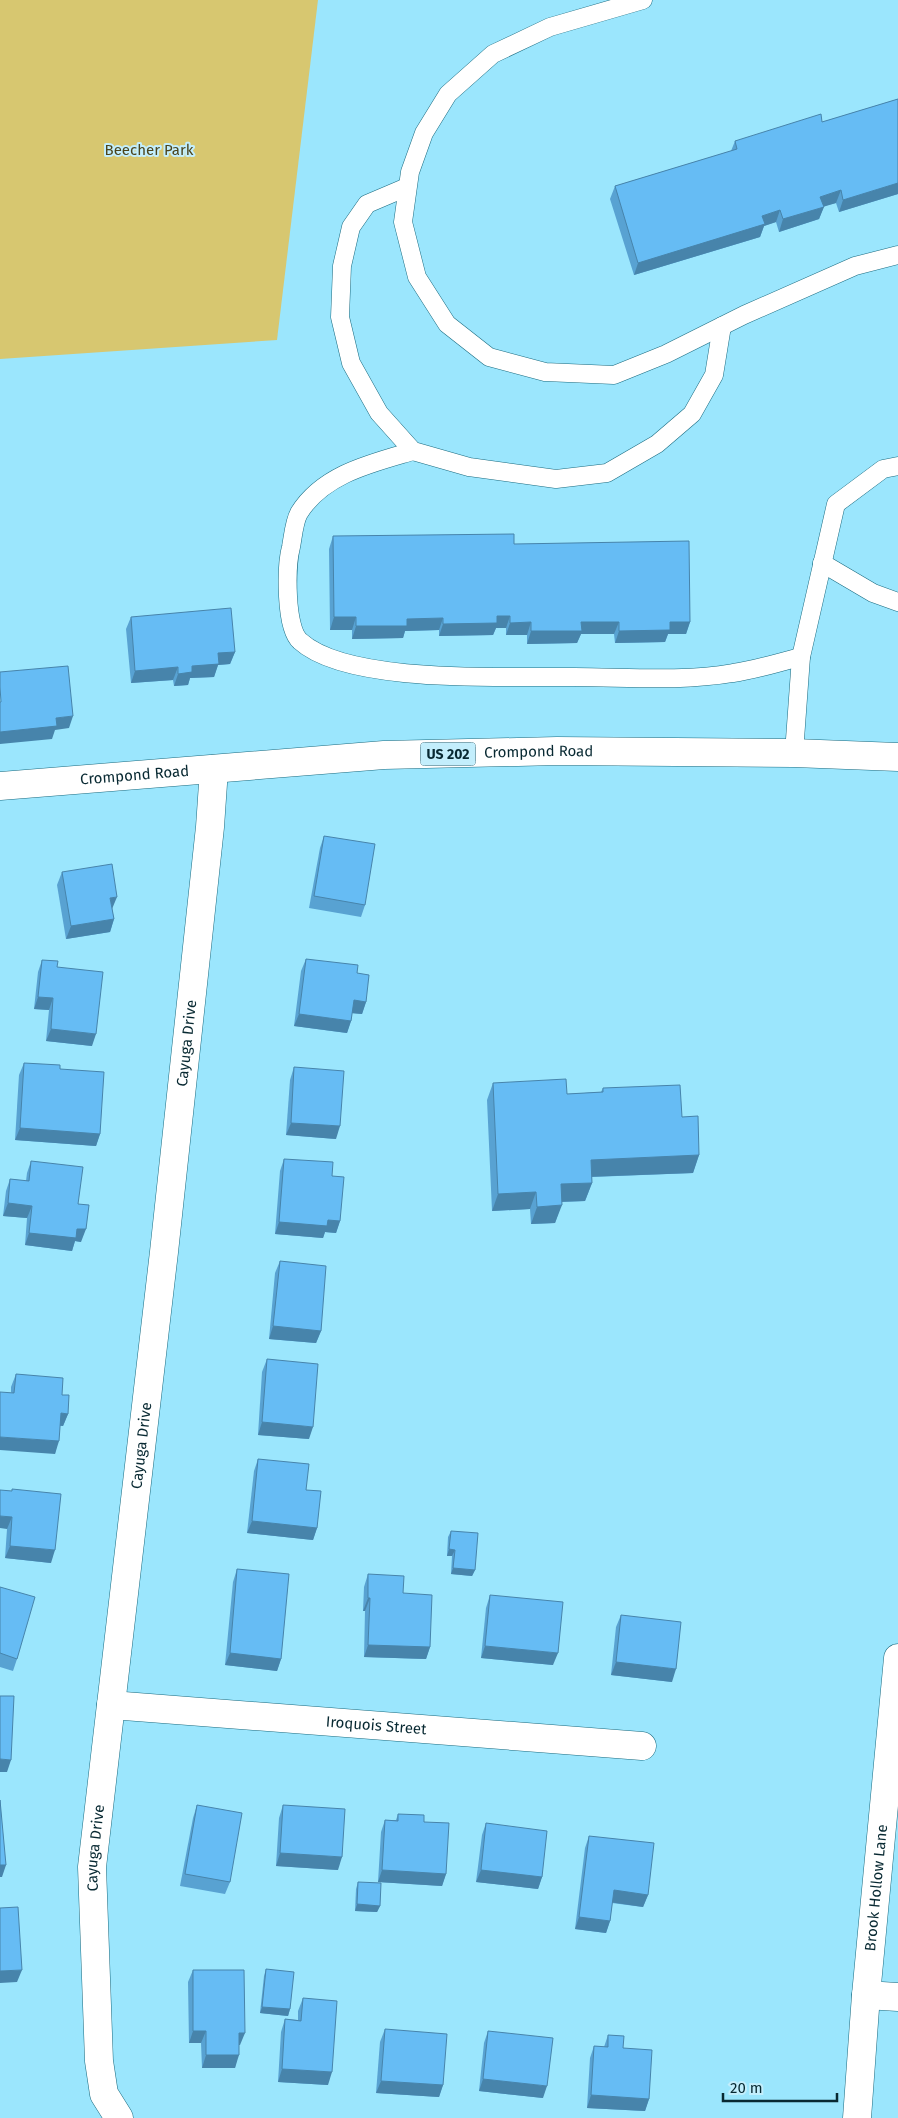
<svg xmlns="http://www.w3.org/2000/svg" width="898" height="2118" font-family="'Fira Sans',sans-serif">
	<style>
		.green { fill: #d7c770 }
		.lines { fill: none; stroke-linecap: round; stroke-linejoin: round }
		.lane-casing { stroke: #1a6b80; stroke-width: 19 }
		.street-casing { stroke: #1a6b80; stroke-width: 29 }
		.primary-casing { stroke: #1a6b80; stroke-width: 29 }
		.lane { stroke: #fff; stroke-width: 18 }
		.street { stroke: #fff; stroke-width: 28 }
		.primary { stroke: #fff; stroke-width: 28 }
		.wall { fill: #58a2d2 }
		.shaded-wall { fill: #4784ab }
		.building { fill: #66bcf4; stroke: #4784ab }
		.labels { text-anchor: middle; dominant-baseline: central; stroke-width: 4; stroke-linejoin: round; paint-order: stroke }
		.shield { fill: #c3eefc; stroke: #40646f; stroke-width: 1 }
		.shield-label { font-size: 14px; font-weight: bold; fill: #082932 }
		.park-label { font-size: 15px; fill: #4b441c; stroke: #c3eefc }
		.street-label { font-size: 15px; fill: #082932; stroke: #c3eefc }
	</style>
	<rect width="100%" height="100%" fill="#9be6fd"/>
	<path class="green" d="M 0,0 L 318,0 L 277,340 L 0,359 Z"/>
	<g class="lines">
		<defs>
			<g id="lane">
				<path d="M 643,0 L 550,27 L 493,54 L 448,94 L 424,133 L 410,172 L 403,222 L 417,277 L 447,324 L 489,357 L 545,372 L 614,375 L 666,354 L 744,315 L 855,266 L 898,255"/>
				<path d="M 407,187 L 367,204 L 351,227 L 342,266 L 340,317 L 351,363 L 379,413 L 413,451 L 469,467 L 556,479 L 607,473 L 657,444 L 692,414 L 714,375 L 722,326"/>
				<path d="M 413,451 C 372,463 323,474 299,513 C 294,522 293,537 291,547 C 286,566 285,628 300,641 C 348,685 509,676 574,677 C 626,677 681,682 733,673 C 756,670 779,662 801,657"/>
				<path d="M 822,563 L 873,593 L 898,602"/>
				<path d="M 794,753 L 801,657 L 836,504 L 883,469 L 898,466"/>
			</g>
			<g id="street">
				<path id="s1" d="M 111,1705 L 642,1746"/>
				<path d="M 866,1995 L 898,1997"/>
				<path id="s2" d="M 119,2118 L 104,2094 L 99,2061 L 92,1867 L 164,1252 L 210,827 L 214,769"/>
				<path id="s3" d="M 857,2118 L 866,1995 L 898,1658"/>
			</g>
			<g id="primary">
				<path id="s4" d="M 0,786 L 384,755 L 557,751 L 794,753 L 898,757"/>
			</g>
		</defs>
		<use href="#lane" class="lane-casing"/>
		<use href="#street" class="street-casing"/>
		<use href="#primary" class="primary-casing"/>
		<use href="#lane" class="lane"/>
		<use href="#street" class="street"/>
		<use href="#primary" class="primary"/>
	</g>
	<g class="wall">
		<path d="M 898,99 L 898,194 L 839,212 L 836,203 L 824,206 L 819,219 L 779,232 L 776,222 L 764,226 L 760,237 L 634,275 L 610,199 L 615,186 L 731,151 L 735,141 L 822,122 Z"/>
		<path d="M 333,536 L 514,544 L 690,622 L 686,634 L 668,634 L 665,642 L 615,643 L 614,634 L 581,634 L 577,643 L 527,644 L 527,635 L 506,635 L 506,628 L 496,628 L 493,635 L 439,636 L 439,630 L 405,631 L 403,638 L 352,639 L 352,630 L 330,630 L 329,549 Z"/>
		<path d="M 131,617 L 235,652 L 230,664 L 218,665 L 214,677 L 190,678 L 188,685 L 174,686 L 173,680 L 131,683 L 126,629 Z"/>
		<path d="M 324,836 L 365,905 L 361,917 L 309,908 L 320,848 Z"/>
		<path d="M 62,872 L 112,909 L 114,919 L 110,932 L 66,939 L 57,885 Z"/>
		<path d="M 306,959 L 357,973 L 366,1002 L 362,1014 L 352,1013 L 351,1021 L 347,1033 L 294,1026 L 301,971 Z"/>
		<path d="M 42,960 L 57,967 L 92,1046 L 46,1041 L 49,1010 L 34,1009 L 38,972 Z"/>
		<path d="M 24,1063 L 100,1134 L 96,1146 L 15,1140 L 19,1075 Z"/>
		<path d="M 294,1067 L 336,1139 L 286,1135 L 290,1080 Z"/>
		<path d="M 493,1083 L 567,1094 L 601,1092 L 603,1088 L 682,1117 L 699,1155 L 693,1173 L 592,1177 L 592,1183 L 585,1201 L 562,1202 L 555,1223 L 531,1224 L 530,1209 L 492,1211 L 487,1100 Z"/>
		<path d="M 284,1159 L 332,1176 L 340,1221 L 336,1233 L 325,1232 L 323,1238 L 275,1234 L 280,1171 Z"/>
		<path d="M 31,1161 L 78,1204 L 81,1242 L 75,1241 L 72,1251 L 25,1245 L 27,1218 L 3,1216 L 6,1191 L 10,1179 L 26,1181 L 27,1173 Z"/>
		<path d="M 280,1261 L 321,1331 L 316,1343 L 269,1339 L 275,1273 Z"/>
		<path d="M 267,1359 L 309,1439 L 258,1435 L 262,1372 Z"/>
		<path d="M 16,1374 L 62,1395 L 68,1414 L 63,1426 L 60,1426 L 55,1454 L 11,1392 L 11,1387 Z"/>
		<path d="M 258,1459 L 306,1490 L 317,1528 L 313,1540 L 247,1533 L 254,1471 Z"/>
		<path d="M 0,1490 L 51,1563 L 5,1558 L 7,1529 Z"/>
		<path d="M 451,1531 L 475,1570 L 472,1576 L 451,1574 L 452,1556 L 447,1556 L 448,1537 Z"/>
		<path d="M 237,1569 L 281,1659 L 277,1671 L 225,1665 L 233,1582 Z"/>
		<path d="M 368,1574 L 403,1593 L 430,1647 L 426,1659 L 364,1657 L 365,1611 L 363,1611 L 364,1587 Z"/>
		<path d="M 0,1587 L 17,1659 L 13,1671 L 0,1667 Z"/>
		<path d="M 490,1595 L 553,1665 L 481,1658 L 486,1608 Z"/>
		<path d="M 621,1615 L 672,1682 L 611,1675 L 616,1627 Z"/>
		<path d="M 197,1805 L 230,1882 L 225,1894 L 180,1886 L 193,1818 Z"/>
		<path d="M 283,1805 L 338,1870 L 276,1866 L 279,1818 Z"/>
		<path d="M 398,1814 L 424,1822 L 446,1874 L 442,1886 L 378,1882 L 381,1832 L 385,1820 L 396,1820 Z"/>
		<path d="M 486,1823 L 542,1877 L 538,1889 L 476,1882 L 482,1835 Z"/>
		<path d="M 589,1836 L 648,1895 L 643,1907 L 612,1903 L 610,1921 L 606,1933 L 575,1929 L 585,1848 Z"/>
		<path d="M 358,1882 L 380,1906 L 377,1912 L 355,1911 L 356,1889 Z"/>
		<path d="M 266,1969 L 290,2009 L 288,2016 L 260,2013 L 264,1976 Z"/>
		<path d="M 193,1970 L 240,2045 L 239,2045 L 235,2068 L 202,2068 L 201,2043 L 189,2043 L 188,1982 Z"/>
		<path d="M 303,1998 L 328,2085 L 278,2082 L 281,2032 L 285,2019 L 298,2020 L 298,2011 Z"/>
		<path d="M 385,2029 L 443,2085 L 439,2097 L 376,2093 L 380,2042 Z"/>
		<path d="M 488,2031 L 543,2098 L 479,2091 L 484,2043 Z"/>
		<path d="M 608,2035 L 623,2048 L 649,2099 L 645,2111 L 587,2108 L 590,2058 L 594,2046 L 604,2047 Z"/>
	</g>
	<g class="shaded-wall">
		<path d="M 898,183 L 898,194 L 839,212 L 843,200 Z"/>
		<path d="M 841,190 L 836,203 L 816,209 L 820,197 Z"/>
		<path d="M 824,207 L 819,219 L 779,232 L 783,219 Z"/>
		<path d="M 780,210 L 776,222 L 764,226 L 760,237 L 634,275 L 638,263 L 762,216 Z"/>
		<path d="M 497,616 L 510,616 L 506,628 L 496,628 L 493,635 L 439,636 L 443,624 Z"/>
		<path d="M 334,617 L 356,617 L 352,630 L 330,630 Z"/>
		<path d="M 443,618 L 439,630 L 405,631 L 403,638 L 352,639 L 356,626 L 407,619 Z"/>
		<path d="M 531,622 L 527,635 L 506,635 L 510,623 Z"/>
		<path d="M 581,622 L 619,622 L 614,634 L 581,634 L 577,643 L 527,644 L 531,631 Z"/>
		<path d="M 670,622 L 690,622 L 686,634 L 668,634 L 665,642 L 615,643 L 619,631 Z"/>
		<path d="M 235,652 L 230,664 L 218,665 L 214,677 L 190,678 L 188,685 L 174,686 L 178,674 L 218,653 Z"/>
		<path d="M 178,667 L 173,680 L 131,683 L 135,671 Z"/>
		<path d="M 73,716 L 69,728 L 55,730 L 52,739 L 0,744 L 0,732 L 56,718 Z"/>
		<path d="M 117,897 L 112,909 L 110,898 Z"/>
		<path d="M 114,919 L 110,932 L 66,939 L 71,926 Z"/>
		<path d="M 38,997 L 53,998 L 49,1010 L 34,1009 Z"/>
		<path d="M 354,1000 L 366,1002 L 362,1014 L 350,1013 Z"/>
		<path d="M 299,1014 L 351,1021 L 347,1033 L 294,1026 Z"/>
		<path d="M 51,1029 L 96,1034 L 92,1046 L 46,1041 Z"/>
		<path d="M 291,1123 L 340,1126 L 336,1139 L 286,1135 Z"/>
		<path d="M 20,1128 L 100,1134 L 96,1146 L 15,1140 Z"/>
		<path d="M 699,1155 L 693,1173 L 585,1177 L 591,1160 Z"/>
		<path d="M 592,1183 L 585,1201 L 554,1202 L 561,1184 Z"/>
		<path d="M 536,1192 L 530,1209 L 492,1211 L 498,1194 Z"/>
		<path d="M 8,1203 L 32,1206 L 27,1218 L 3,1216 Z"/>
		<path d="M 562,1205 L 555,1223 L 531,1224 L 537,1207 Z"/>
		<path d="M 328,1220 L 340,1221 L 336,1233 L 325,1232 L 323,1238 L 275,1234 L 279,1222 Z"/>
		<path d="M 77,1229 L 86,1229 L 81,1242 L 75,1241 L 72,1251 L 25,1245 L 29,1233 Z"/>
		<path d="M 273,1326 L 321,1331 L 316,1343 L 269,1339 Z"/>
		<path d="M 61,1413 L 68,1414 L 63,1426 L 57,1425 Z"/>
		<path d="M 262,1422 L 313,1427 L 309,1439 L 258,1435 Z"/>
		<path d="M 0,1437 L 59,1441 L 55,1454 L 0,1450 Z"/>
		<path d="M 0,1516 L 12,1517 L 7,1529 L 0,1528 Z"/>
		<path d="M 252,1521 L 317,1528 L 313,1540 L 247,1533 Z"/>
		<path d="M 10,1546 L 55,1550 L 51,1563 L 5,1558 Z"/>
		<path d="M 449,1549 L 455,1550 L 452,1556 L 447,1556 Z"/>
		<path d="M 453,1568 L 475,1570 L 472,1576 L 451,1574 Z"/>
		<path d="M 368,1598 L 370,1598 L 365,1611 L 363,1611 Z"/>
		<path d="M 368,1645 L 430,1647 L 426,1659 L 364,1657 Z"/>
		<path d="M 485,1646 L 558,1653 L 553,1665 L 481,1658 Z"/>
		<path d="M 230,1653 L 281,1659 L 277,1671 L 225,1665 Z"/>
		<path d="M 616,1662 L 676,1669 L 672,1682 L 611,1675 Z"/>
		<path d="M 0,1759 L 11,1760 L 7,1772 L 0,1772 Z"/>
		<path d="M 280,1853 L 342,1857 L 338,1870 L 276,1866 Z"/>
		<path d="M 0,1865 L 6,1865 L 2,1877 L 0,1877 Z"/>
		<path d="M 382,1870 L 446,1874 L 442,1886 L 378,1882 Z"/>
		<path d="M 481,1870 L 542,1877 L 538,1889 L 476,1882 Z"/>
		<path d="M 614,1890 L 648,1895 L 643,1907 L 609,1902 Z"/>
		<path d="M 357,1904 L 380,1906 L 377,1912 L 355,1911 Z"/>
		<path d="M 579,1917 L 610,1921 L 606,1933 L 575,1929 Z"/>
		<path d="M 22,1970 L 17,1982 L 0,1983 L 0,1971 Z"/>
		<path d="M 262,2007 L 290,2009 L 288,2016 L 260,2013 Z"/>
		<path d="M 193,2031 L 206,2031 L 201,2043 L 189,2043 Z"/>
		<path d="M 239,2033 L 245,2033 L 240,2045 L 235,2045 Z"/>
		<path d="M 206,2055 L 239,2055 L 235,2068 L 202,2068 Z"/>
		<path d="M 282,2069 L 332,2072 L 328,2085 L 278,2082 Z"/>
		<path d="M 483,2079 L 547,2086 L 543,2098 L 479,2091 Z"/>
		<path d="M 381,2081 L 443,2085 L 439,2097 L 376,2093 Z"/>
		<path d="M 591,2095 L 649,2099 L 645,2111 L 587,2108 Z"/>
	</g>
	<g class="building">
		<path d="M 898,99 L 898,183 L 843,200 L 841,190 L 820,197 L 824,207 L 783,219 L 780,210 L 762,216 L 765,224 L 638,263 L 615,186 L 737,149 L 735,141 L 821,114 L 822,122 Z"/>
		<path d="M 514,534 L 514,544 L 689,541 L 690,622 L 670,622 L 670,630 L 619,631 L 619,622 L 581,622 L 582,631 L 531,631 L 531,622 L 510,623 L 510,616 L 497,616 L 497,623 L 443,624 L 443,618 L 407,619 L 407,626 L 356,626 L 356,617 L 334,617 L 333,536 Z"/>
		<path d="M 231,608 L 235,652 L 218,653 L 219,664 L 192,666 L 192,672 L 178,674 L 178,667 L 135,671 L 131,617 Z"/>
		<path d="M 68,666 L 73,716 L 56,718 L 57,726 L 0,732 L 0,702 L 1,702 L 0,687 L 0,672 Z"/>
		<path d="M 324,836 L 375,844 L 365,905 L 314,896 Z"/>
		<path d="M 112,864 L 117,897 L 110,898 L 114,919 L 71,926 L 62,872 Z"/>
		<path d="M 306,959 L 358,965 L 357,973 L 369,975 L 366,1002 L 354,1000 L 351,1021 L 299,1014 Z"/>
		<path d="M 42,960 L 58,961 L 57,967 L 103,972 L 96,1034 L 51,1029 L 53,998 L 38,997 Z"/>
		<path d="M 24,1063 L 60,1065 L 60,1069 L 104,1072 L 100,1134 L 20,1128 Z"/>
		<path d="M 294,1067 L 344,1071 L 340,1126 L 291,1123 Z"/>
		<path d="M 566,1079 L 567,1094 L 603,1092 L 603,1088 L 680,1085 L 682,1117 L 698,1116 L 699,1155 L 591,1160 L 592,1183 L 561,1184 L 562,1205 L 537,1207 L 536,1192 L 498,1194 L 493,1083 Z"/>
		<path d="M 284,1159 L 333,1162 L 332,1176 L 344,1177 L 340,1221 L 328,1220 L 327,1226 L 279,1222 Z"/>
		<path d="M 31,1161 L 83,1167 L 78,1204 L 89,1205 L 86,1229 L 77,1229 L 76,1238 L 29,1233 L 32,1206 L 8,1203 L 10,1179 L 29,1181 Z"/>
		<path d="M 280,1261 L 326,1266 L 321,1331 L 273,1326 Z"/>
		<path d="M 267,1359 L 318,1364 L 313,1427 L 262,1422 Z"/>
		<path d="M 16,1374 L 63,1378 L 62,1395 L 69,1395 L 68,1414 L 61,1413 L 59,1441 L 0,1437 L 0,1392 L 14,1393 Z"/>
		<path d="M 258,1459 L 309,1464 L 306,1490 L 321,1491 L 317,1528 L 252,1521 Z"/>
		<path d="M 12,1489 L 61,1494 L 55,1550 L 10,1546 L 12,1517 L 0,1516 L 0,1490 L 12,1491 Z"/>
		<path d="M 451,1531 L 478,1533 L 475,1570 L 453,1568 L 455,1550 L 449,1549 Z"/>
		<path d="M 237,1569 L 289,1574 L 281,1659 L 230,1653 Z"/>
		<path d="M 368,1574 L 404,1576 L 403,1593 L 432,1595 L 430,1647 L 368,1645 L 370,1598 L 368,1598 Z"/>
		<path d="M 0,1587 L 35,1597 L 17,1659 L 0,1653 Z"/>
		<path d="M 490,1595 L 563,1602 L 558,1653 L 485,1646 Z"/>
		<path d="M 621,1615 L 681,1622 L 676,1669 L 616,1662 Z"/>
		<path d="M 0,1696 L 14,1696 L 11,1760 L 0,1759 Z"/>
		<path d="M 0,1800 L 6,1865 L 0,1865 Z"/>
		<path d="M 197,1805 L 242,1813 L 230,1882 L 185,1874 Z"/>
		<path d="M 283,1805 L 345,1809 L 342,1857 L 280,1853 Z"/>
		<path d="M 398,1814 L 424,1815 L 424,1822 L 449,1823 L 446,1874 L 382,1870 L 385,1820 L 398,1821 Z"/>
		<path d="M 486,1823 L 547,1831 L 542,1877 L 481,1870 Z"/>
		<path d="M 589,1836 L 654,1843 L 648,1895 L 614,1890 L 610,1921 L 579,1917 Z"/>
		<path d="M 358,1882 L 381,1883 L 380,1906 L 357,1904 Z"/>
		<path d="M 18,1907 L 22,1970 L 0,1971 L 0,1908 Z"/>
		<path d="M 266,1969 L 294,1972 L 290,2009 L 262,2007 Z"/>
		<path d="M 193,1970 L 244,1970 L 245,2033 L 239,2033 L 239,2055 L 206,2055 L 206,2031 L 193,2031 Z"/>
		<path d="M 303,1998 L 337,2001 L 332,2072 L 282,2069 L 285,2019 L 301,2021 Z"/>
		<path d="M 385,2029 L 447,2034 L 443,2085 L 381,2081 Z"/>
		<path d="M 488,2031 L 553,2038 L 547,2086 L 483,2079 Z"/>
		<path d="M 608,2035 L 624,2036 L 623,2048 L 652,2050 L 649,2099 L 591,2095 L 594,2046 L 608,2047 Z"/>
	</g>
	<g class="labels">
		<rect class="shield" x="420.5" y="742.5" width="55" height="23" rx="4"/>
		<g class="shield-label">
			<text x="448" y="754">US 202</text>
		</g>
		<g class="park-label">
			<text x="149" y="150">Beecher Park</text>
		</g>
		<g class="street-label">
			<text stroke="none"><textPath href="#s4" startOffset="540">Crompond Road</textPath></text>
			<text stroke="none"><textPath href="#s4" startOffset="135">Crompond Road</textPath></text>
			<text stroke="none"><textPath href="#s2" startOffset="1085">Cayuga Drive</textPath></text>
			<text stroke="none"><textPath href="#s2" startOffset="680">Cayuga Drive</textPath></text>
			<text stroke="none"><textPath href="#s1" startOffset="266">Iroquois Street</textPath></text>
			<text stroke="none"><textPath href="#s2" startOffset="275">Cayuga Drive</textPath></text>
			<text stroke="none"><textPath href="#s3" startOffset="231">Brook Hollow Lane</textPath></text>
		</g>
	</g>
	<path d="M723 2093v8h114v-8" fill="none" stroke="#082932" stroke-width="2.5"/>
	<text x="730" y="2093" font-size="15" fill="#082932" stroke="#c3eefc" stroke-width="4" paint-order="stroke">20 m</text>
</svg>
